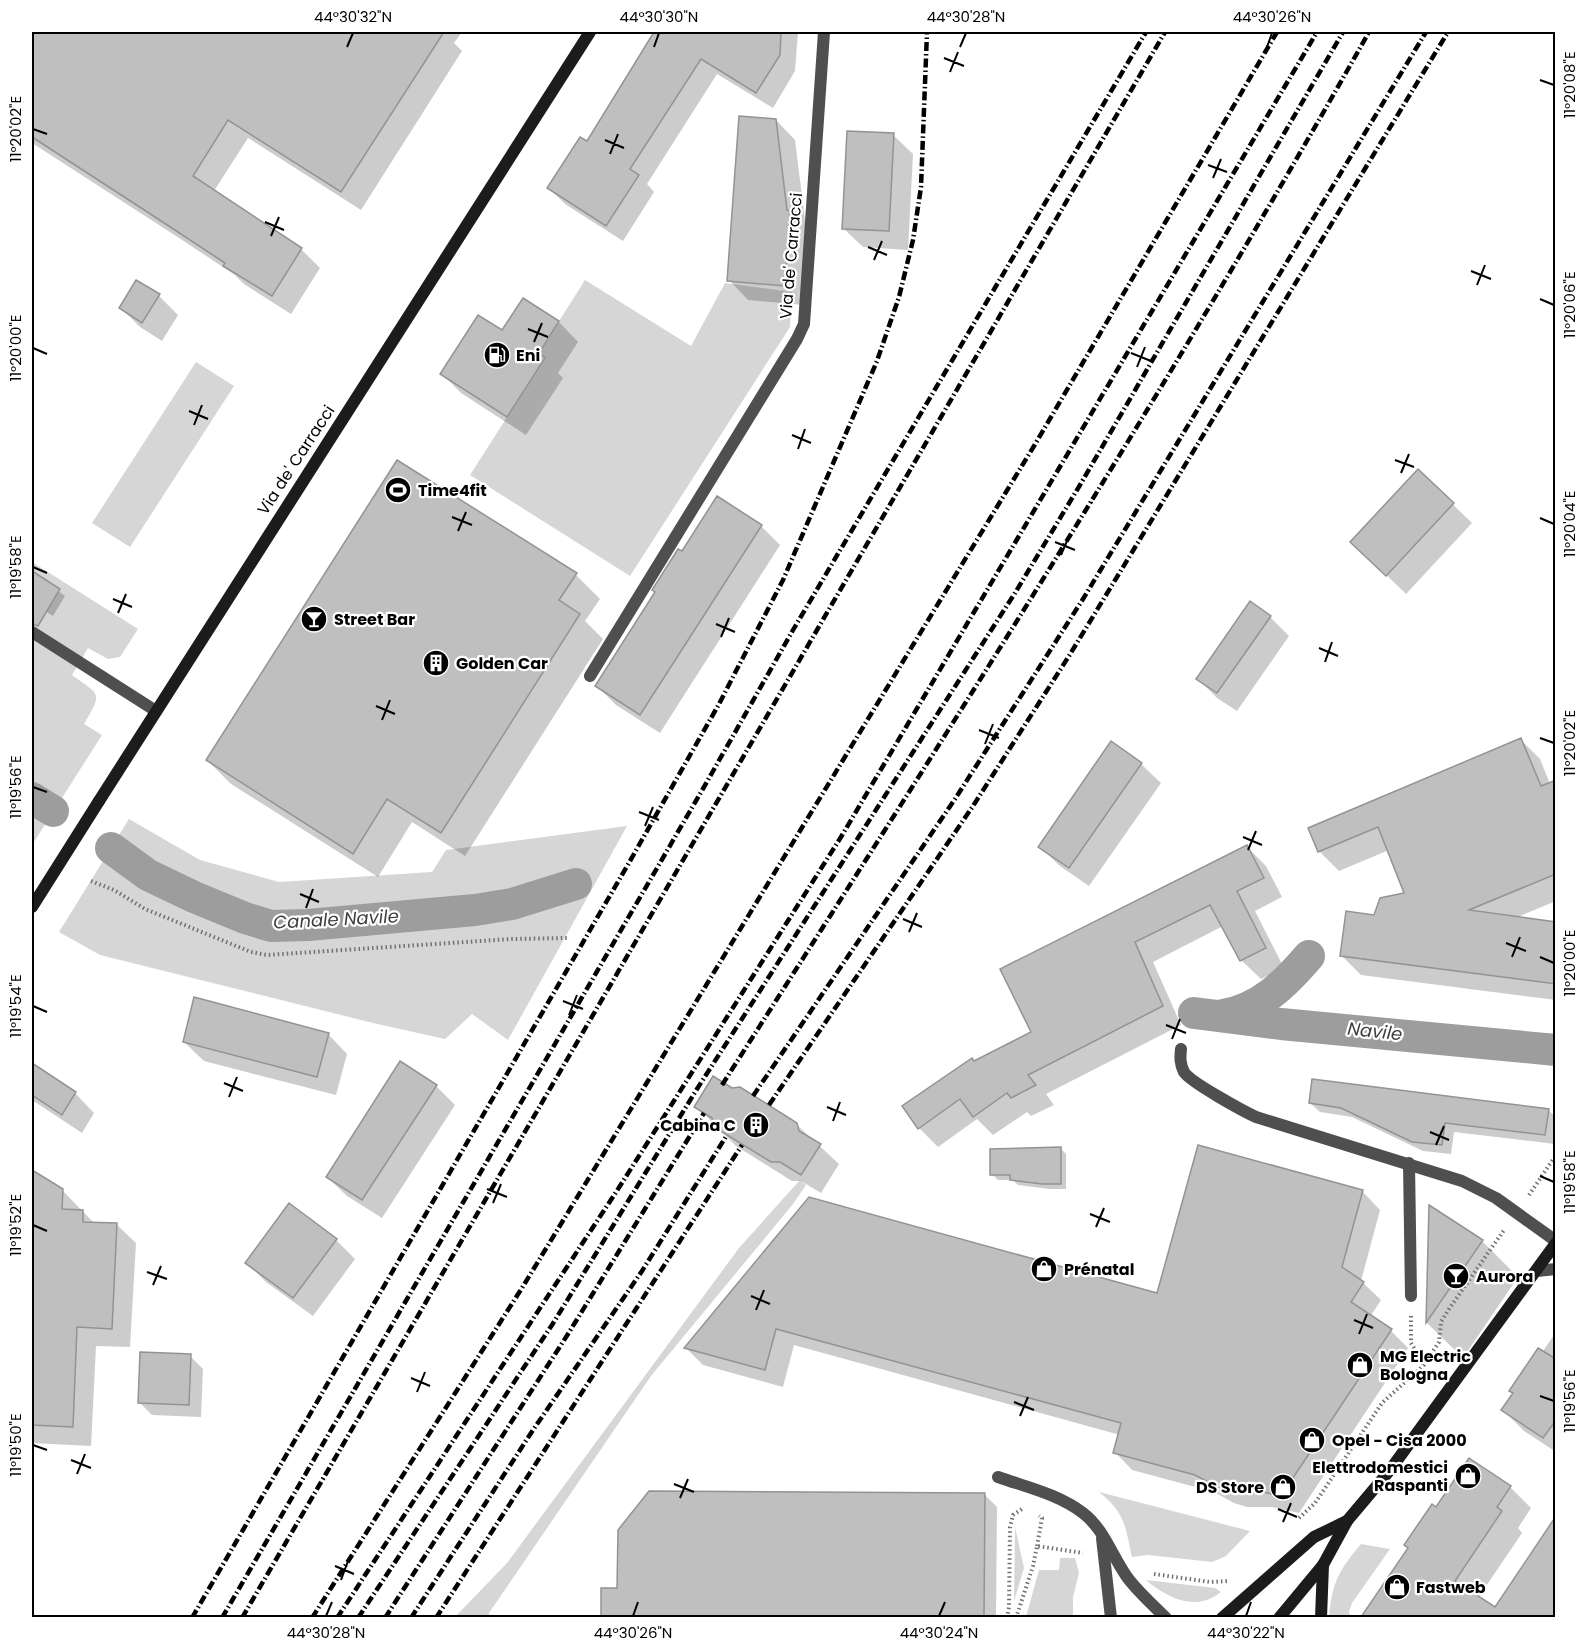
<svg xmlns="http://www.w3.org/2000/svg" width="1587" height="1649" font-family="Poppins,sans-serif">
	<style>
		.green { fill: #d6d6d6 }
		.shadow { fill: #0003 }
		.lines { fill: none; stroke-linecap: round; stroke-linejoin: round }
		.canal { stroke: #9d9d9d; stroke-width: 32 }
		.building { fill: #bfbfbf; stroke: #939393; stroke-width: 1.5 }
		.path { stroke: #717171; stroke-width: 4; stroke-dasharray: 1.5 3; stroke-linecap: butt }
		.lane { stroke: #4f4f4f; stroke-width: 12 }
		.secondary { stroke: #1c1c1c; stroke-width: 12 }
		.rail { stroke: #000; stroke-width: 4.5; stroke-dasharray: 9 3 1.5 3; stroke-linecap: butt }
		.secondary-bridge { stroke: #1c1c1c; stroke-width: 12 }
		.ticks { fill: none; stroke: #000; stroke-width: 2 }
		.labels { text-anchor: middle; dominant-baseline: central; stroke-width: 4.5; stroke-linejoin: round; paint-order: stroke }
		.street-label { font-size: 16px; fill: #000; stroke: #fff }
		.poi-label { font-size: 16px; font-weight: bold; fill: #000; stroke: #fff; text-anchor: start }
		.water-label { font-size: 18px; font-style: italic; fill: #3e3e3e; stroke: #fff }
		.neatline { fill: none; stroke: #000; stroke-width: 2 }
		.ticks-label { font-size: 15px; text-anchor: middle; fill: #000 }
	</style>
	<rect width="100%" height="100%" fill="#fff"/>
	<g class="green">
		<path d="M 585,280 L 691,346 L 725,283 L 792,292 L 790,327 L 630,576 L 470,475 L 545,358 L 539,353 Z"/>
		<path d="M 196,362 L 234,386 L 130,547 L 92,523 Z"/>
		<path d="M 32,562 L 138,629 L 120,657 L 108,659 L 88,648 L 72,675 C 99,695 104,691 84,724 L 102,735 L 32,845 Z"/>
		<path d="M 129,819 L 200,860 L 279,882 L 432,872 L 446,850 L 627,826 L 508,1040 L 472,1014 L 445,1039 L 373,1023 L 100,955 L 59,932 Z"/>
		<path d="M 800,1180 L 806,1185 L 793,1204 L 651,1376 L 489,1613 L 490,1617 L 455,1617 L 507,1563 L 739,1248 Z"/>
		<path d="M 1099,1492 L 1250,1531 L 1226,1556 L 1212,1562 L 1148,1555 L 1132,1557 C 1125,1525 1125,1513 1099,1492 Z"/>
		<path d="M 1015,1527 L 1024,1568 L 1014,1601 Z"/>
		<path d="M 1361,1544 L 1390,1549 L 1352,1603 L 1349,1612 L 1351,1617 L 1329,1617 C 1332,1583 1339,1570 1361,1544 Z"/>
		<path d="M 1060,1558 L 1075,1558 L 1079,1573 L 1073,1597 L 1073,1617 L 1026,1617 L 1039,1570 L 1059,1570 Z"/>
		<path d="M 1146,1580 L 1215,1588 L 1221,1592 C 1196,1612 1168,1599 1146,1580 Z"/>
	</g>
	<g class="shadow">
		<path d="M 32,32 L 462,32 L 454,43 L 462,51 L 361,210 L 248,138 L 214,191 L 301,249 L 320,268 L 291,314 L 244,284 L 235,275 L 176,236 L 32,143 Z"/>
		<path d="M 656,32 L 798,32 L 795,71 L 773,108 L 717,74 L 647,184 L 654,192 L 623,241 L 565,204 L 549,188 L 587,143 Z"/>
		<path d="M 776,120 L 795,140 L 806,228 L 804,305 L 748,300 L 729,280 Z"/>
		<path d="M 893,135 L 913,154 L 908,250 L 863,247 L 843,228 Z"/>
		<path d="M 159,296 L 178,315 L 162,341 L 140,327 L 121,308 Z"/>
		<path d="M 524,300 L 559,322 L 578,342 L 558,373 L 563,378 L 526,435 L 461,393 L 442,374 L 503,332 Z"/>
		<path d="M 1418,471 L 1472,523 L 1406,594 L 1372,561 Z"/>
		<path d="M 761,526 L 780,545 L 660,733 L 616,705 L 597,686 L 682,553 Z"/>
		<path d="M 576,575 L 600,599 L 585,621 L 603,639 L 465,856 L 412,822 L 378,877 L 231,784 L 207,760 Z"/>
		<path d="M 39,577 L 65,596 L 53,616 L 32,603 L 32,589 Z"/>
		<path d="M 1270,617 L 1289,636 L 1237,711 L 1217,698 L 1198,679 Z"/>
		<path d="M 1521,740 L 1540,759 L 1550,784 L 1556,781 L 1556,901 L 1515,918 L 1556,923 L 1556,1000 L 1361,975 L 1341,955 L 1375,916 L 1406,894 L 1389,850 L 1339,871 L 1319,851 Z"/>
		<path d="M 1112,743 L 1141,764 L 1161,783 L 1089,886 L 1060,866 L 1040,847 Z"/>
		<path d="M 1247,847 L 1266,866 L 1282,897 L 1255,911 L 1284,968 L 1261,979 L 1241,960 L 1223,926 L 1153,962 L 1181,1025 L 1046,1094 L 1054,1105 L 1031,1116 L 1027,1112 L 993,1135 L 977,1119 L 938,1147 L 919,1128 L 974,1062 L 1033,1032 L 1002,969 Z"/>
		<path d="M 328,1034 L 347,1054 L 336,1095 L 204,1061 L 184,1042 Z"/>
		<path d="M 32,1065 L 75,1093 L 94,1113 L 82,1133 L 32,1100 Z"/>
		<path d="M 436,1086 L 455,1105 L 382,1218 L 347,1196 L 327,1177 Z"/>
		<path d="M 1310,1103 L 1548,1110 L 1556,1117 L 1555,1144 L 1454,1132 L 1451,1154 L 1423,1151 L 1352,1117 L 1320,1112 Z"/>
		<path d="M 696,1106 L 796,1124 L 839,1164 L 821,1193 L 801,1181 L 792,1181 L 736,1146 Z"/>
		<path d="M 1199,1146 L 1363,1192 L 1380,1210 L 1361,1281 L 1381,1300 L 1370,1317 L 1391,1331 L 1408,1348 L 1299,1513 L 1272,1507 L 1247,1507 L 1234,1503 L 1214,1492 L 1132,1470 L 1115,1452 L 1120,1435 L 794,1345 L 783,1387 L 703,1365 L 686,1348 L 809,1199 L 1158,1295 Z"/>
		<path d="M 1060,1148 L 1066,1154 L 1066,1189 L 1049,1189 L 1018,1185 L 1013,1180 L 998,1180 L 992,1174 Z"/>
		<path d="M 32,1171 L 62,1190 L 95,1224 L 117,1225 L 136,1243 L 130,1347 L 96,1346 L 91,1446 L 32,1443 Z"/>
		<path d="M 1431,1208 L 1482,1241 L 1518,1277 L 1463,1358 L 1427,1323 Z"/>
		<path d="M 336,1240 L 355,1259 L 313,1316 L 266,1282 L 247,1263 Z"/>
		<path d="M 1556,1332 L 1556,1452 L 1524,1431 L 1503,1410 Z"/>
		<path d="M 190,1356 L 203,1369 L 201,1417 L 152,1415 L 139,1402 Z"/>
		<path d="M 1510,1487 L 1531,1508 L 1518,1528 L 1522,1533 L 1478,1598 L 1495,1609 L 1556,1519 L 1556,1618 L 1366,1618 L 1364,1615 L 1436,1509 Z"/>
		<path d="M 984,1494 L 997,1507 L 996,1618 L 602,1618 L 603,1589 L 618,1589 Z"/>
	</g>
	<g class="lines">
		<g class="canal">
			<path d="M 32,798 L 53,811"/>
			<path d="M 111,848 L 148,875 L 194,897 L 245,918 L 271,926 L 308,925 L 475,910 L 512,904 L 576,884"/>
			<path d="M 1194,1013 L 1281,1024 L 1556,1050"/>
			<path d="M 1223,1015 C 1260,1009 1285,984 1309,956"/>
		</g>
	</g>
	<g class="building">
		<path d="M 32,32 L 444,32 L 341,192 L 228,120 L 193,176 L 302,248 L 272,296 L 223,266 L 225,263 L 155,217 L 32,137 Z"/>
		<path d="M 654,32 L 781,32 L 780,55 L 756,93 L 701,59 L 630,169 L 639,175 L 606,226 L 547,188 L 580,137 L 587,141 Z"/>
		<path d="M 739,116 L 776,119 L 787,210 L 790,211 L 785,286 L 727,281 Z"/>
		<path d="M 847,131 L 894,133 L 889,231 L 842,229 Z"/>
		<path d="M 136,280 L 160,294 L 142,323 L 119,308 Z"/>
		<path d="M 523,298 L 559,321 L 539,353 L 545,358 L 507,417 L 440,374 L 478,315 L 502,330 Z"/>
		<path d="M 397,460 L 577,573 L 559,600 L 580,614 L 441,833 L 387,799 L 353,854 L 206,760 Z"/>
		<path d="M 1418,469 L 1454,503 L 1386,576 L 1350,542 Z"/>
		<path d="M 717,496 L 762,525 L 640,715 L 595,686 L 655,592 L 652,590 L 678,549 L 682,551 Z"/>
		<path d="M 32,571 L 60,589 L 38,626 L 32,624 Z"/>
		<path d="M 1250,601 L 1271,616 L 1217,693 L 1196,679 Z"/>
		<path d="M 1521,738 L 1541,786 L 1556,780 L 1556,874 L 1469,910 L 1556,922 L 1556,984 L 1340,956 L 1346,911 L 1374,915 L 1380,898 L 1404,893 L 1378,827 L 1318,852 L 1308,828 Z"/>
		<path d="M 1111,741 L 1142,763 L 1069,868 L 1038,847 Z"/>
		<path d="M 1247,845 L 1264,878 L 1237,891 L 1266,948 L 1240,961 L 1210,905 L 1135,942 L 1163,1006 L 1028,1075 L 1036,1085 L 1011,1098 L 1007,1093 L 973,1117 L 960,1099 L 918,1129 L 902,1106 L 972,1058 L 974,1061 L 1031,1032 L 1000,969 Z"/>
		<path d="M 194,997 L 329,1033 L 317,1077 L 183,1042 Z"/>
		<path d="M 400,1061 L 437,1085 L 362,1200 L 326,1177 Z"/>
		<path d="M 32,1063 L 76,1092 L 62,1115 L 32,1095 Z"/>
		<path d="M 713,1076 L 732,1088 L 740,1087 L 797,1123 L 799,1131 L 821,1144 L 801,1175 L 780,1162 L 771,1162 L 714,1127 L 712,1118 L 694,1107 Z"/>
		<path d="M 1312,1079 L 1549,1109 L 1545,1135 L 1445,1123 L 1442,1145 L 1412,1142 L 1341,1108 L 1309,1103 Z"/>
		<path d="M 1198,1145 L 1363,1190 L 1342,1267 L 1364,1282 L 1351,1302 L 1392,1329 L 1281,1496 L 1254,1490 L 1228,1490 L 1215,1486 L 1195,1475 L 1113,1453 L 1121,1423 L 776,1329 L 765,1370 L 684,1348 L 809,1197 L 1157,1293 Z"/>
		<path d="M 1061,1147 L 1061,1184 L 1042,1184 L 1010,1180 L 1010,1175 L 990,1175 L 990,1149 Z"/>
		<path d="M 32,1170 L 63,1189 L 62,1209 L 83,1210 L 83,1222 L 117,1223 L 112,1329 L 77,1327 L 73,1427 L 32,1425 Z"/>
		<path d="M 289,1203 L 337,1239 L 293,1298 L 245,1263 Z"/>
		<path d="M 1429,1205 L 1483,1240 L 1426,1323 Z"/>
		<path d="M 1538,1348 L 1556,1359 L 1556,1420 L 1543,1438 L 1501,1410 L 1513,1393 L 1509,1391 Z"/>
		<path d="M 140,1352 L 191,1354 L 189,1405 L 138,1403 Z"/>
		<path d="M 1469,1458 L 1511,1486 L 1497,1507 L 1502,1511 L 1455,1581 L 1495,1607 L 1556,1516 L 1556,1617 L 1361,1617 L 1408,1548 L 1404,1545 L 1432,1504 L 1436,1507 Z"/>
		<path d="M 649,1491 L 985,1493 L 984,1617 L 601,1617 L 601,1588 L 617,1588 L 618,1530 Z"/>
	</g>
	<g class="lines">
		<g class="path">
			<path d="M 91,881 L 114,890 L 145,909 L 251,952 L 267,955 L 511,939 L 567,938"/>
			<path d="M 1529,1195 L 1556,1155"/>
			<path d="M 1411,1316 L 1411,1343 L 1424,1365"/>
			<path d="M 1299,1518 L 1315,1503 L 1382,1403 L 1424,1365 L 1439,1342 L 1441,1322 L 1449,1309 L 1504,1230"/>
			<path d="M 1037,1546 L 1042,1518 L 1039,1516"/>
			<path d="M 1154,1574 L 1210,1582 L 1229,1581"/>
			<path d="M 1007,1618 L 1009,1607 L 1010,1527 L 1013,1515 L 1022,1509"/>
			<path d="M 1016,1618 L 1033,1566 L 1037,1546 L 1083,1553"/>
		</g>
		<g class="lane">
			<path d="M 32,632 L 156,711"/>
			<path d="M 590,676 L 797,339 L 804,324 L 824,32"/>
			<path d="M 1181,1049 C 1180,1058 1180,1064 1184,1072 C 1190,1082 1243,1111 1256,1117 L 1462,1181 L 1496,1198 L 1556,1241"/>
			<path d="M 1409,1163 L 1411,1296"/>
			<path d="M 1537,1271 L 1556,1269"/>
			<path d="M 998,1477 C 1026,1487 1058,1494 1083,1513 C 1104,1529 1112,1556 1127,1577 C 1138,1592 1153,1605 1166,1618"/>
			<path d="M 1102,1538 L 1111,1618"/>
		</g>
		<g class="secondary">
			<path d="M 99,801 L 590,32"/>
			<path d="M 1222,1618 L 1314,1537 L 1347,1521"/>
			<path d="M 1279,1618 L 1323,1565 L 1347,1521 L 1390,1470 L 1556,1243"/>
			<path d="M 1321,1618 L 1323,1565"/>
		</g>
		<g class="rail">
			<path d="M 722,1085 C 944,738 1167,391 1369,32"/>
			<path d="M 753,1096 L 955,799 L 1083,599 L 1426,32"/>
			<path d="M 769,1105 L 973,806 L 1069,656 L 1448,32"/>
			<path d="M 192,1618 L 630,861 L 719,704 L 783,580 L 877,361 L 899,297 L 913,240 L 921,187 L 927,32"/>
			<path d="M 222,1618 L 704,787 L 793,630 L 1146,32"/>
			<path d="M 242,1618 L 1165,32"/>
			<path d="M 312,1618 L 522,1288 L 1034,446 L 1277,32"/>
			<path d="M 337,1618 L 620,1186 L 841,837 L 1317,32"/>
			<path d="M 358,1618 L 552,1325 L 697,1089 L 1015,593 L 1080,485 L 1343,32"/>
			<path d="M 385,1618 L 568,1334 L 704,1113"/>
			<path d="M 411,1618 L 533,1430 L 642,1271 L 727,1135"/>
			<path d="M 436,1618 L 742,1145"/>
		</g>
		<path class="secondary-bridge" d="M 32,907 L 99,801"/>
	</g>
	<path class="ticks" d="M 347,47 L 353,33M 654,47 L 659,33M 960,47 L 966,33M 1267,47 L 1272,33M 944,58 L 964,66M 950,72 L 958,52M 1540,80 L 1554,85M 33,129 L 47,134M 605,140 L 624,148M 610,154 L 618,134M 1208,165 L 1227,172M 1213,178 L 1221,159M 265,222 L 284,230M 271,236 L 279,217M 868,247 L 887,255M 874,260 L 882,241M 1471,271 L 1491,279M 1477,285 L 1485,265M 1540,299 L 1554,305M 528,329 L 548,337M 534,342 L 542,323M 33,348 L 47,354M 1131,353 L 1151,361M 1137,367 L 1145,347M 189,411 L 208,419M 194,425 L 202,405M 792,435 L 811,443M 798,449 L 805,429M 1395,460 L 1414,467M 1401,473 L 1409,454M 452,517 L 472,525M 1540,518 L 1554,524M 458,531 L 466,512M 1055,542 L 1075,550M 1061,555 L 1069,536M 33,567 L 47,573M 113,599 L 132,607M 118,613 L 126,594M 716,624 L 735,632M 721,637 L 729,618M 1319,648 L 1338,656M 1325,662 L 1332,642M 376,706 L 395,714M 382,720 L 390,700M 979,730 L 999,738M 1540,738 L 1554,743M 985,744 L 993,724M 33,787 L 47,792M 639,812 L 659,820M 645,826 L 653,807M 1243,837 L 1262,845M 1248,850 L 1256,831M 300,894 L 319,902M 306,908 L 313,889M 903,919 L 922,927M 909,932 L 917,913M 1506,943 L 1526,951M 1512,957 L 1520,937M 1540,957 L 1554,963M 563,1001 L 583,1009M 33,1006 L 47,1012M 569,1015 L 577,995M 1166,1025 L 1186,1033M 1172,1039 L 1180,1019M 224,1083 L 243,1091M 229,1097 L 237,1077M 827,1107 L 846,1115M 833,1121 L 840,1102M 1430,1132 L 1449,1140M 1436,1145 L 1444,1126M 1540,1176 L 1554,1182M 487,1189 L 507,1197M 493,1203 L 501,1184M 1090,1214 L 1110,1222M 33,1225 L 47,1231M 1096,1227 L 1104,1208M 147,1272 L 167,1279M 153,1285 L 161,1266M 751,1296 L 770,1304M 756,1310 L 764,1290M 1354,1320 L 1373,1328M 1359,1334 L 1367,1314M 411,1378 L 430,1386M 417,1392 L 425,1372M 1540,1396 L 1554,1401M 1014,1402 L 1034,1410M 1020,1416 L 1028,1397M 33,1445 L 47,1450M 71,1460 L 91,1468M 77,1474 L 85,1454M 674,1484 L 694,1492M 680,1498 L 688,1479M 1278,1509 L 1297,1517M 1283,1522 L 1291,1503M 335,1566 L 354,1574M 341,1580 L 348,1561M 326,1616 L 332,1602M 633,1616 L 638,1602M 939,1616 L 945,1602M 1246,1616 L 1251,1602"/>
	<defs>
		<symbol id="fuel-disc" viewBox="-11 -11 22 22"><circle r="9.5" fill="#000" stroke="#fff"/><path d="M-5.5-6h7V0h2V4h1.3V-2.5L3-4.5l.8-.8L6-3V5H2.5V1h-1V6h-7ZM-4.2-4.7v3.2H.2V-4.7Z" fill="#fff"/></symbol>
		<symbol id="stadium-disc" viewBox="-11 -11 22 22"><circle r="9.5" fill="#000" stroke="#fff"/><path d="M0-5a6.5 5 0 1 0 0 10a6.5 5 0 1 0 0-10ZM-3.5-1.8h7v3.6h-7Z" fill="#fff"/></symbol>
		<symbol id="bar-disc" viewBox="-11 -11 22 22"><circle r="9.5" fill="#000" stroke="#fff"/><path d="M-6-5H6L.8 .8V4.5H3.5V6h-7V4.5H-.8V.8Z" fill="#fff"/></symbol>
		<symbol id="building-disc" viewBox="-11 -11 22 22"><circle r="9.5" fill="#000" stroke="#fff"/><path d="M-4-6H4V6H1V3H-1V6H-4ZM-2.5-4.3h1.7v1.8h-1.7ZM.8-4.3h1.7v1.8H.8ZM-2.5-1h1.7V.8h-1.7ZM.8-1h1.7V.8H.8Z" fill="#fff"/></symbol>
		<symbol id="shop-disc" viewBox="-11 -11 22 22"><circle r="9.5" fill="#000" stroke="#fff"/><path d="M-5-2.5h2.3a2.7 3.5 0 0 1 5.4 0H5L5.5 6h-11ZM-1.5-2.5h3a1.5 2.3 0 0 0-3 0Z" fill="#fff"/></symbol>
	</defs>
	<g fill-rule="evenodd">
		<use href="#fuel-disc" x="482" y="340" width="30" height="30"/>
		<use href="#stadium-disc" x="383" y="475" width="30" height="30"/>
		<use href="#bar-disc" x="299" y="604" width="30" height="30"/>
		<use href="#building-disc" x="421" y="648" width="30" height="30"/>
		<use href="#building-disc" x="741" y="1110" width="30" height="30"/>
		<use href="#shop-disc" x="1029" y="1254" width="30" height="30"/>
		<use href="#bar-disc" x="1441" y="1261" width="30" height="30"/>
		<use href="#shop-disc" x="1345" y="1350" width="30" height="30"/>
		<use href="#shop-disc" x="1297" y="1425" width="30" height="30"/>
		<use href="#shop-disc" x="1453" y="1461" width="30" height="30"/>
		<use href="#shop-disc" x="1268" y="1472" width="30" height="30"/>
		<use href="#shop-disc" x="1382" y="1572" width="30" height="30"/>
	</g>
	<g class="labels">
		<g class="street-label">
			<text transform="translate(791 256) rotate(-85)">Via de' Carracci</text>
			<text transform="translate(296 460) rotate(-57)">Via de' Carracci</text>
		</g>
		<g class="poi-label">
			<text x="516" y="355">Eni</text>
			<text x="418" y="490">Time4fit</text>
			<text x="334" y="619">Street Bar</text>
			<text x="456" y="663">Golden Car</text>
			<text x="736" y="1125" text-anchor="end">Cabina C</text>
			<text x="1064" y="1269">Prénatal</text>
			<text x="1476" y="1276">Aurora</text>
			<text x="1380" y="1356">MG Electric<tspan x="1380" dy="18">Bologna</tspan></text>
			<text x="1332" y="1440">Opel - Cisa 2000</text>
			<text x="1448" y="1467" text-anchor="end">Elettrodomestici<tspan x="1448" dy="18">Raspanti</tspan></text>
			<text x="1264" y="1487" text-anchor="end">DS Store</text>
			<text x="1416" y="1587">Fastweb</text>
		</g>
		<g class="water-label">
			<text transform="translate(336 919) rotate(-3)">Canale Navile</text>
			<text transform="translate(1375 1031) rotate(6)">Navile</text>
		</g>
	</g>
	<rect width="1587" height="1649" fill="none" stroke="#ffffff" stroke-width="66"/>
	<rect x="33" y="33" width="1521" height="1583" class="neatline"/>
	<g class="ticks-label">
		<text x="353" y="22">44°30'32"N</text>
		<text x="659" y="22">44°30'30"N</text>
		<text x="966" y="22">44°30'28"N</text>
		<text x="1272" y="22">44°30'26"N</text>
		<text transform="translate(1570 85) rotate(-90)" y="5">11°20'08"E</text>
		<text transform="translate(16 129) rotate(-90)" y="5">11°20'02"E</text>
		<text transform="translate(1570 305) rotate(-90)" y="5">11°20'06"E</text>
		<text transform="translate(16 348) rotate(-90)" y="5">11°20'00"E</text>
		<text transform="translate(1570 524) rotate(-90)" y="5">11°20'04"E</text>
		<text transform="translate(16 567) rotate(-90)" y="5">11°19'58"E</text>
		<text transform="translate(1570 743) rotate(-90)" y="5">11°20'02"E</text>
		<text transform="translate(16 787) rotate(-90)" y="5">11°19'56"E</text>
		<text transform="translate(1570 963) rotate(-90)" y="5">11°20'00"E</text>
		<text transform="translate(16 1006) rotate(-90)" y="5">11°19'54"E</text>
		<text transform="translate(1570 1182) rotate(-90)" y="5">11°19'58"E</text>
		<text transform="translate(16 1225) rotate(-90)" y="5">11°19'52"E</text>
		<text transform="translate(1570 1401) rotate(-90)" y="5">11°19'56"E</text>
		<text transform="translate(16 1445) rotate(-90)" y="5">11°19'50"E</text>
		<text x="326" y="1638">44°30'28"N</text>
		<text x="633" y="1638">44°30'26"N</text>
		<text x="939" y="1638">44°30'24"N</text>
		<text x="1246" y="1638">44°30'22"N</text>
	</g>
</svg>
